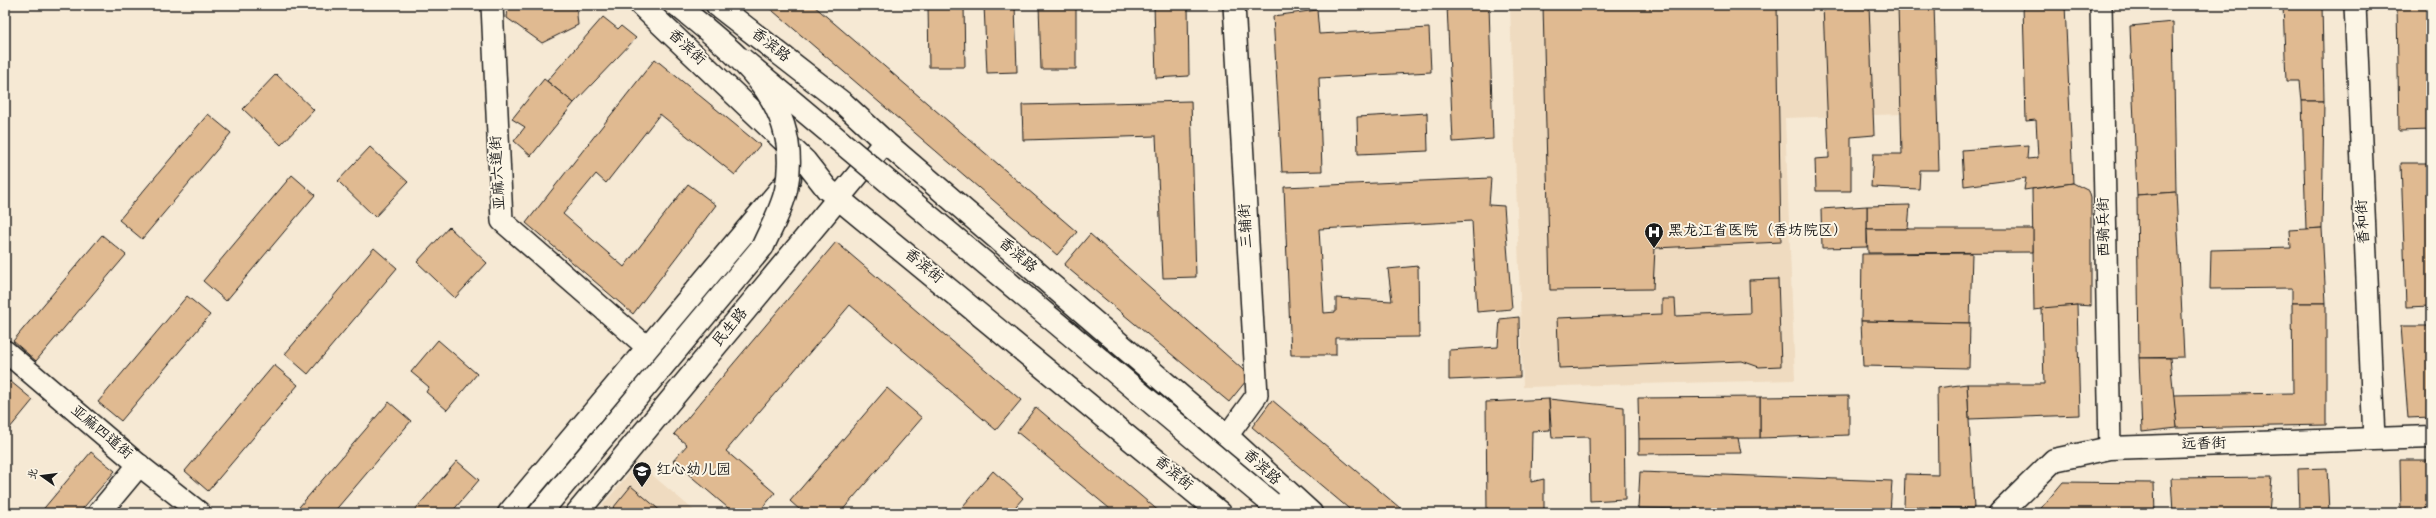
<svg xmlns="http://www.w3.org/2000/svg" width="2436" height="518" font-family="'Gochi Hand','LXGW WenKai TC',sans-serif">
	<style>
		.built { fill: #efdbc0 }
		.building { fill: #e0ba91; stroke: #1c1c1c }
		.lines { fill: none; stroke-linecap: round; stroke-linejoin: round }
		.minor-casing { stroke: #1c1c1c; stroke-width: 24 }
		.tertiary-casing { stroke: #1c1c1c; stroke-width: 25 }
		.secondary-casing { stroke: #1c1c1c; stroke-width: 25 }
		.minor { stroke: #fcf5e5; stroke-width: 21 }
		.tertiary { stroke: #fcf5e5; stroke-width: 22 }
		.secondary { stroke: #fcf5e5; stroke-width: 22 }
		.tertiary-bridge-casing { stroke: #1c1c1c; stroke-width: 25; stroke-linecap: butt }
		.tertiary-bridge { stroke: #fcf5e5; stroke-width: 22 }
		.labels { text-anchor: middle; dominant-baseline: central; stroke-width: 4; stroke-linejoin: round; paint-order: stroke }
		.street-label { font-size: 15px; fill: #1c1c1c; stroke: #fcf5e5 }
		.poi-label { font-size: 15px; fill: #1c1c1c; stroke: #fcf5e5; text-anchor: start }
	</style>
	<rect width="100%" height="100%" fill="#f6e9d4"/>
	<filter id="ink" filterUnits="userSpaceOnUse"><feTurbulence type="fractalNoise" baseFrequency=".025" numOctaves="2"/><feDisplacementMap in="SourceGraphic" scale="8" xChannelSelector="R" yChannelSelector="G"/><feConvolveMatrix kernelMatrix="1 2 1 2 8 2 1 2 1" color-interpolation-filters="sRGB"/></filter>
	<g filter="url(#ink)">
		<g class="built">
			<path d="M 1510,5 L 1903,5 L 1905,114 L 1785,118 L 1795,380 L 1523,387 Z"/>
			<path d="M 638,463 L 697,513 L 596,513 Z"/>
		</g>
		<g class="building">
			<path d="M 508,5 L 576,5 L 578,25 L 542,43 L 507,18 Z"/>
			<path d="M 766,5 L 813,5 L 1077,232 L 1057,255 Z"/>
			<path d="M 928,5 L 964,5 L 965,67 L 929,67 Z"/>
			<path d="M 984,5 L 1015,5 L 1017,72 L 987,73 Z"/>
			<path d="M 1039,5 L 1076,5 L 1076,69 L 1041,69 Z"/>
			<path d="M 1154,5 L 1188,5 L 1189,76 L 1156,78 Z"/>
			<path d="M 1447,5 L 1489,5 L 1493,139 L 1453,142 Z"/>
			<path d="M 1543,5 L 1777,5 L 1781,242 L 1655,248 L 1653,289 L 1550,290 Z"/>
			<path d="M 1823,5 L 1869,5 L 1874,135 L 1851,137 L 1851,191 L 1816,191 L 1815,159 L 1829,158 Z"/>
			<path d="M 1898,5 L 1934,5 L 1939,170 L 1920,170 L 1919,189 L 1871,187 L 1873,154 L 1902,154 Z"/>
			<path d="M 1973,5 L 2002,5 L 1973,8 Z"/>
			<path d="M 2023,5 L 2065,5 L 2073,183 L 2024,190 L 2026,178 L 1964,186 L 1962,150 L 2028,145 L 2027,159 L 2038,158 L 2036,120 L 2026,121 Z"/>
			<path d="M 2283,5 L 2322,5 L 2324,101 L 2302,101 L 2300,81 L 2286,81 Z"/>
			<path d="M 2397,5 L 2431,5 L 2431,130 L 2399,131 Z"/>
			<path d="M 1317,10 L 1319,34 L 1429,28 L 1431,72 L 1319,78 L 1322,171 L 1282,172 L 1273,16 Z"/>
			<path d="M 603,17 L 618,29 L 621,26 L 636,38 L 574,103 L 547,81 Z"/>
			<path d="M 2173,22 L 2176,192 L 2137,195 L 2130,26 Z"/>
			<path d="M 655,59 L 760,145 L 735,175 L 660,114 L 606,183 L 596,174 L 563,214 L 624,267 L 688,184 L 716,205 L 633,314 L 526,223 Z"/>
			<path d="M 276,74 L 314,110 L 281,145 L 243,109 Z"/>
			<path d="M 544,79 L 574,103 L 531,156 L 514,141 L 525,127 L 512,119 Z"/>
			<path d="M 1191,101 L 1196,277 L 1163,278 L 1156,136 L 1023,140 L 1022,105 Z"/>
			<path d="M 2302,101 L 2324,101 L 2322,228 L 2306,229 Z"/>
			<path d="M 1427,113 L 1428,151 L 1358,154 L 1357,117 Z"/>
			<path d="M 208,114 L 231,133 L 142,239 L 119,220 Z"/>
			<path d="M 370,147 L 408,182 L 375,217 L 338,181 Z"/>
			<path d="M 2401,163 L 2431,163 L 2431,306 L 2406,307 Z"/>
			<path d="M 292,175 L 315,195 L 226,301 L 203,281 Z"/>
			<path d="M 1491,178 L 1489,205 L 1504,206 L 1512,309 L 1477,312 L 1472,221 L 1319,229 L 1324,313 L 1336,312 L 1336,298 L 1392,301 L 1388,269 L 1418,266 L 1419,337 L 1336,338 L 1336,355 L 1291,355 L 1284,187 Z"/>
			<path d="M 2073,183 L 2089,191 L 2091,198 L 2091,306 L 2077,305 L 2034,310 L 2032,189 Z"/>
			<path d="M 2176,192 L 2184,357 L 2139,358 L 2137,195 Z"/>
			<path d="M 1910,205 L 1908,229 L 1867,229 L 1867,206 Z"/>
			<path d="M 1867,206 L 1867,247 L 1822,248 L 1821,209 Z"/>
			<path d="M 449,227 L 487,263 L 455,298 L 417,262 Z"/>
			<path d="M 2322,228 L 2326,303 L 2292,303 L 2292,288 L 2210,289 L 2211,250 L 2291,248 L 2290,230 Z"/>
			<path d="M 1867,229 L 2033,229 L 2033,252 L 1868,253 Z"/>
			<path d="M 1090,234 L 1250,376 L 1229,402 L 1064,265 Z"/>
			<path d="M 102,235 L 126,255 L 36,361 L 13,341 Z"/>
			<path d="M 836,242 L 1021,400 L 996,430 L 850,305 L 726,451 L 775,493 L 758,513 L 734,513 L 673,461 L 687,445 L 674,434 Z"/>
			<path d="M 374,248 L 397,268 L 308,374 L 285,354 Z"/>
			<path d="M 1972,253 L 1970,323 L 1861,321 L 1862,254 Z"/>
			<path d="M 1778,279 L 1781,366 L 1759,367 L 1742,361 L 1559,368 L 1557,318 L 1662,314 L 1662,299 L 1675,299 L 1676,316 L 1750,313 L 1749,280 Z"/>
			<path d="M 187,296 L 210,315 L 121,421 L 98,402 Z"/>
			<path d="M 2292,303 L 2326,303 L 2326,425 L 2177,428 L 2173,395 L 2293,393 Z"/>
			<path d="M 2077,305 L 2080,415 L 1969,419 L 1967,384 L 2044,384 L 2042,308 Z"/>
			<path d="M 1519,317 L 1520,377 L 1449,380 L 1449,350 L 1498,347 L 1500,319 Z"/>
			<path d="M 1861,321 L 1970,323 L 1969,368 L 1863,366 Z"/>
			<path d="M 2401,326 L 2431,326 L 2431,417 L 2408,418 Z"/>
			<path d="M 438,340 L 477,374 L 447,410 L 426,392 L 429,387 L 411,372 Z"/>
			<path d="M 2139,358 L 2170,358 L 2177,428 L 2142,432 Z"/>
			<path d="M 274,365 L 298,385 L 208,491 L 185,471 Z"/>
			<path d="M 10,381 L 33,400 L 5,434 L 5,387 Z"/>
			<path d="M 1967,384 L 1974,508 L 1904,507 L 1905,474 L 1938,475 L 1937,388 Z"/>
			<path d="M 887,388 L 922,418 L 840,513 L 798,513 L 800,510 L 790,501 Z"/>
			<path d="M 1849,396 L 1849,435 L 1760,438 L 1760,397 Z"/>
			<path d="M 1760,397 L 1760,438 L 1639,439 L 1638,398 Z"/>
			<path d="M 1549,399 L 1550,430 L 1532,431 L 1531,482 L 1544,479 L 1544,511 L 1487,512 L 1486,402 Z"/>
			<path d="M 1549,399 L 1624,407 L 1625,499 L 1590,501 L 1589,437 L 1552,438 Z"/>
			<path d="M 1272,400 L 1406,513 L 1354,513 L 1252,427 Z"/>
			<path d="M 389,402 L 411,421 L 333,513 L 294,513 Z"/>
			<path d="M 1036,407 L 1161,513 L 1115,513 L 1017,432 Z"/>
			<path d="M 1738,438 L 1741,453 L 1639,454 L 1639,439 Z"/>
			<path d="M 91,452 L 115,471 L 79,513 L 40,513 Z"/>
			<path d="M 2400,460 L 2431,460 L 2431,509 L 2423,509 L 2424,513 L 2401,513 Z"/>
			<path d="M 457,461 L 479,480 L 451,513 L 412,513 Z"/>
			<path d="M 2327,468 L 2329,513 L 2299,513 L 2298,469 Z"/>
			<path d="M 993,471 L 1023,498 L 1010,513 L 957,513 Z"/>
			<path d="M 1640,472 L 1892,481 L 1890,513 L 1638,508 Z"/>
			<path d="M 2272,477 L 2269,513 L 2173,513 L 2171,478 Z"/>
			<path d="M 2063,482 L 2154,483 L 2155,513 L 2037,513 Z"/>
			<path d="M 631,486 L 663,513 L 609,513 Z"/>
		</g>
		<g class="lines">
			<defs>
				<g id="minor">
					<path d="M 492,5 L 502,221 L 647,347"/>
					<path d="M 2101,5 L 2110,448"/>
					<path d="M 2355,5 L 2374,439"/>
					<path d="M 5,351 L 139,465 L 200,513"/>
					<path d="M 1227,436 L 1257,395 L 1234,5"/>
				</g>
				<g id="tertiary">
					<path d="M 1271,503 L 1283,513"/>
					<path d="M 99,513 L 139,465"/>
					<path d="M 540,513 L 763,246"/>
					<path d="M 2000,513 L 2054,460 L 2110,448 L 2431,437"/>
				</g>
				<g id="secondary">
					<path d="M 641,5 L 805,161 L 827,189 L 1220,513"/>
					<path d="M 717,5 L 844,104 L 885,142 L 1227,436 L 1311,513"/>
					<path d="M 509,513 L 790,178"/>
					<path d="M 577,513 L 885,142"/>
				</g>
			</defs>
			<use href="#minor" class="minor-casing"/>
			<use href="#tertiary" class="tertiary-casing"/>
			<use href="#secondary" class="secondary-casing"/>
			<use href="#minor" class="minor"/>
			<use href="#tertiary" class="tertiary"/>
			<use href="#secondary" class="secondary"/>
			<defs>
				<g id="tertiary-bridge">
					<path d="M 677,5 C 737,55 804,101 786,190 C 782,209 771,228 763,246"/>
					<path d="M 742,59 L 1271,503"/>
				</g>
			</defs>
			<use href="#tertiary-bridge" class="tertiary-bridge-casing"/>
			<use href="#tertiary-bridge" class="tertiary-bridge"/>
		</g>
	</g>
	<defs>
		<symbol id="hospital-pin" viewBox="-11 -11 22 30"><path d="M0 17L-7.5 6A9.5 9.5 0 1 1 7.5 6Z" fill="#1c1c1c" stroke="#fcf5e5"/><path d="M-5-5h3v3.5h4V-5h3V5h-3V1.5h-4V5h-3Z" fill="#fff"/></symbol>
		<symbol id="school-pin" viewBox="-11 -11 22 30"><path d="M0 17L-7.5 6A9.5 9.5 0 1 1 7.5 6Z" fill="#1c1c1c" stroke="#fcf5e5"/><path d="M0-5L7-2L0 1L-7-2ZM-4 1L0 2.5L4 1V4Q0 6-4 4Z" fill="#fff"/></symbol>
	</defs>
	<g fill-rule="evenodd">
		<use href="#hospital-pin" x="1643" y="221" width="22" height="30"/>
		<use href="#school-pin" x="631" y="460" width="22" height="30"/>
	</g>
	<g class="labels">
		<g class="street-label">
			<text transform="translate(770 46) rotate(38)">香滨路</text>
			<text transform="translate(686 48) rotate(43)">香滨街</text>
			<text transform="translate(499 173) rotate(-93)">亚麻六道街</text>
			<text transform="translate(2364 222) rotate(-93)">香和街</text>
			<text transform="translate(1247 226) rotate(-93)">三辅街</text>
			<text transform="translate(2105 227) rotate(-91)">西骑兵街</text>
			<text transform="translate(1017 256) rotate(41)">香滨路</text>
			<text transform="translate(923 267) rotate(40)">香滨街</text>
			<text transform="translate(731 328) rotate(-50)">民生路</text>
			<text transform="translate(101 433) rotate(40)">亚麻四道街</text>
			<text transform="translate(2204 445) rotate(-2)">远香街</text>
			<text transform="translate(1261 468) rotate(43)">香滨路</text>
			<text transform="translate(1173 474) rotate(40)">香滨街</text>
		</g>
		<g class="poi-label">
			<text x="1668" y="232">黑龙江省医院（香坊院区）</text>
			<text x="656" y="471">红心幼儿园</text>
		</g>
	</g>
	<rect width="2436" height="518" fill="none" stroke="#fcf5e5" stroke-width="20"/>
	<rect x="10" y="10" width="2416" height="498" fill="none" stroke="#1c1c1c" stroke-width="1.5" filter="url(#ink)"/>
	<g transform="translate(42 476) rotate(284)" stroke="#fcf5e5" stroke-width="3" paint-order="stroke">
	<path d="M0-3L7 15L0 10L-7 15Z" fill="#1c1c1c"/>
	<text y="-6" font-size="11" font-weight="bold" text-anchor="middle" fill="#1c1c1c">北</text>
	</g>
</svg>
